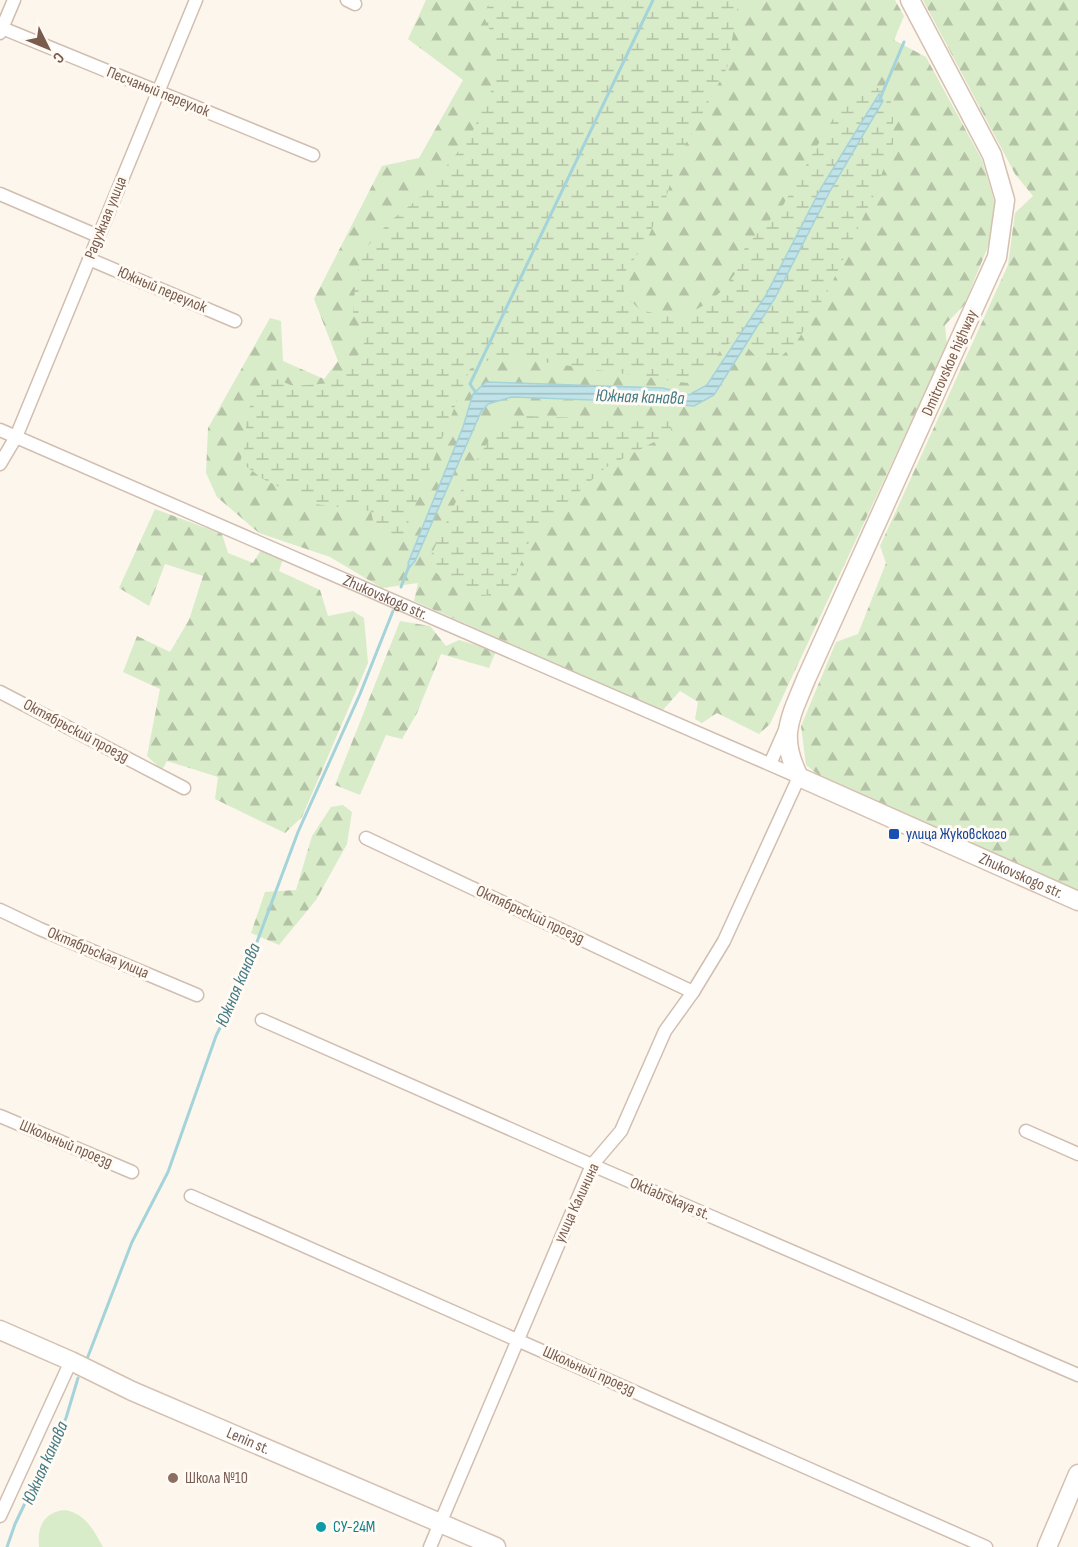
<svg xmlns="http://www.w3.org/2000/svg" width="1078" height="1547" font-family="'Sofia Sans Condensed',sans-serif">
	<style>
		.forest { fill: url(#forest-firs) }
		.wetland { fill: url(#wetland-marsh) }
		.pitch { fill: #d8ecc9 }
		.water { fill: url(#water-rules); stroke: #a5d3da; stroke-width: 1.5 }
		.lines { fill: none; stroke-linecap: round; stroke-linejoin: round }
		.stream { stroke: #a5d3da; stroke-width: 3 }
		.street-casing { stroke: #d1beb0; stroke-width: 15 }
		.secondary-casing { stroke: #d6c0b0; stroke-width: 21 }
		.street { stroke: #fff; stroke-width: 12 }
		.secondary { stroke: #fff; stroke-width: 18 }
		.transit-dot { fill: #1a4fb4; stroke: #fffaf3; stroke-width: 2 }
		.education-dot { fill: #8d6e63; stroke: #fffaf3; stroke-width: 2 }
		.culture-dot { fill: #0f9aa8; stroke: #fffaf3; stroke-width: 2 }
		.labels { text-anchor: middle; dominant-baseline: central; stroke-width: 6; stroke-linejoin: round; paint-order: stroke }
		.street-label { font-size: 16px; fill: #7a5c4d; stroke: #fffaf3 }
		.transit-label { font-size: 16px; fill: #164399; stroke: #fffaf3; text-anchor: start }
		.education-label { font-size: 16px; fill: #785e54; stroke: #fffaf3; text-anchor: start }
		.culture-label { font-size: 16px; fill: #0d838f; stroke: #fffaf3; text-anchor: start }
		.water-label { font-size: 18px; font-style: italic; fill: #437c86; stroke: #fffaf3 }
	</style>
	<defs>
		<pattern id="forest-firs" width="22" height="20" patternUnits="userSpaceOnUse" patternTransform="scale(1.5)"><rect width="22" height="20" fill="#d8ecc9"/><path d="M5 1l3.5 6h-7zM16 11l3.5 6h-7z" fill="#b4c2a5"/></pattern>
		<pattern id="wetland-marsh" width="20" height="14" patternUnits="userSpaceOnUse" patternTransform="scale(1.5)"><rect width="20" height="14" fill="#d8ecc9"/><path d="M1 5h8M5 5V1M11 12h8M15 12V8" fill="none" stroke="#b4c2a5"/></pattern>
		<pattern id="water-rules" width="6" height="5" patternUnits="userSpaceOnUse" patternTransform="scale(1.5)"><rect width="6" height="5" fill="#bfe3e8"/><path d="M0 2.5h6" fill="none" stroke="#a0bbbe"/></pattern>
	</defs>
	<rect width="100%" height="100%" fill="#fdf6ec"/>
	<g class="forest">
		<path d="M 426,0 L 895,0 L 904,16 L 894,40 L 926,57 L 982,160 L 995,204 L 989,244 L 964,305 L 945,325 L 947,345 L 770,724 L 759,734 L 717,713 L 702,723 L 695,719 L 698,702 L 680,691 L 662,711 L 414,601 L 418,583 L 382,588 L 330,557 L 259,533 L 217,497 L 206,473 L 208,428 L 270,318 L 281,321 L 283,361 L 324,379 L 338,361 L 314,299 L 382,166 L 419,158 L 463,80 L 408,39 Z"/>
		<path d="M 923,0 L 1078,0 L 1078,893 L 826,781 L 806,765 L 801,726 L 836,642 L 858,634 L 886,563 L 880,546 L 1008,265 L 1015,213 L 1033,196 L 1015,174 Z"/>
		<path d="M 155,509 L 222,534 L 228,553 L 253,563 L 264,545 L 284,556 L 279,571 L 320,590 L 328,616 L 353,611 L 364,618 L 368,663 L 302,817 L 285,833 L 215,799 L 218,777 L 167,761 L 162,770 L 147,756 L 160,689 L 123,672 L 137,636 L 170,652 L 189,620 L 203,576 L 165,564 L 149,606 L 119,588 Z"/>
		<path d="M 400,621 L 430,626 L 446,646 L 459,640 L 496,651 L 489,668 L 441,654 L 417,713 L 402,739 L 386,735 L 360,795 L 335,785 Z"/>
		<path d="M 343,805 L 352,812 L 347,844 L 316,900 L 279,945 L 251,933 L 265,892 L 296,890 L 312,836 L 331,807 Z"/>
	</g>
	<g class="wetland">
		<path d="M 491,0 L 739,0 L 727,68 L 677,160 L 666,198 L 645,244 L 624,273 L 624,294 L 640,310 L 667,316 L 688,314 L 706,304 L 723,290 L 737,271 L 745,247 L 782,207 L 838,110 L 863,83 L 889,92 L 893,113 L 893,144 L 873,197 L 829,289 L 796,343 L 777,360 L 761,362 L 748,348 L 737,340 L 722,347 L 714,362 L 701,376 L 687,383 L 516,358 L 489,360 L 470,369 L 402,538 C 379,541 375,532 371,511 L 314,504 L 263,479 L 240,462 L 247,439 L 245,415 L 263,384 L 272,377 L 293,386 L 332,383 L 353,365 L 366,339 L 353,312 L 356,276 L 366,248 L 389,222 L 423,195 L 470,137 L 492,89 L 498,48 L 483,15 Z"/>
		<path d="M 525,416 L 671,421 L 671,433 L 605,468 L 532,534 L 511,589 L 473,598 L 426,566 L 471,469 L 501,421 Z"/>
	</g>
	<path class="pitch" d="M 64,1510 C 85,1513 93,1529 103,1547 L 39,1547 C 37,1527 43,1513 64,1510 Z"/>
	<path class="water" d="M 879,94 L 883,101 L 830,191 L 775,298 L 714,395 L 694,406 L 647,402 L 512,397 L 488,404 L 481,412 L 415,561 L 409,568 L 408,563 L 463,427 L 473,394 L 486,382 L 663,388 L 689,395 L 707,385 L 766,295 L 821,188 Z"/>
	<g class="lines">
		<g class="stream">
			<path d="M 879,101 L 904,42"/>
			<path d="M 476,393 L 470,384 L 653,0"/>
			<path d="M 401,587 L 409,566"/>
			<path d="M 87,1359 L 132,1242 L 168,1172 L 216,1036 L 242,982 L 298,832 L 360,694 L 393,611"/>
			<path d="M 7,1547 L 15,1524 L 66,1418 L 78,1378"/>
		</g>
		<defs>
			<g id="street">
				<path d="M 347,0 L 355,4"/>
				<path d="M 2,28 L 313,155"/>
				<path d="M 0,33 L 14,0"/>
				<path d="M 0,194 L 98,236"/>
				<path d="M 89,259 L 235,321"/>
				<path id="s1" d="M 0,430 L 799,777 L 724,941 L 693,992 L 665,1031 L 621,1131 L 592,1165 L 430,1547"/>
				<path d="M 0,464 L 16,437 L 196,0"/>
				<path d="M 0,692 L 184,788"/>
				<path d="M 770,764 L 785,730"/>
				<path d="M 366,838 L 693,992"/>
				<path d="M 0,910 L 40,929 L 197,995"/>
				<path d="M 262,1020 L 592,1165 L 1078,1375"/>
				<path d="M 0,1116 L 132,1172"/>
				<path d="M 1026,1131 L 1078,1154"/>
				<path d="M 191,1196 L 986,1547"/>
				<path d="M 0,1516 L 71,1361"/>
			</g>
			<g id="secondary">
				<path id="s2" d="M 910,0 L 992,155 L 1005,200 L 997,257 L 806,679 C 790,719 778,735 799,777 L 1078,901"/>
				<path id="s3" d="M 0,1330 L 71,1361 L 132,1391 L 496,1547"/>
				<path d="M 1047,1547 L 1078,1474"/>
			</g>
		</defs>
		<use href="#street" class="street-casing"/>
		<use href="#secondary" class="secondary-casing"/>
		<use href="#street" class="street"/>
		<use href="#secondary" class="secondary"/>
	</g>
	<rect class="transit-dot" x="888" y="828" width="12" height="12" rx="3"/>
	<circle class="education-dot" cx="173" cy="1478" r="6"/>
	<circle class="culture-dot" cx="321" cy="1527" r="6"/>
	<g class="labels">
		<g class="street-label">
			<text transform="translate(158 92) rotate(22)">Песчаный переулок</text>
			<text transform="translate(106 218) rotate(-68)">Радужная улица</text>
			<text transform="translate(162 290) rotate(23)">Южный переулок</text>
			<text transform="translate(950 363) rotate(-66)">Dmitrovskoe highway</text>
			<text stroke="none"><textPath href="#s1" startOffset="420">Zhukovskogo str.</textPath></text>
			<text transform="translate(76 731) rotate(28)">Октябрьский проезд</text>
			<text stroke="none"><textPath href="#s2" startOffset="1089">Zhukovskogo str.</textPath></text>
			<text transform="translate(530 915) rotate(25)">Октябрьский проезд</text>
			<text transform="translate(98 953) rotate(23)">Октябрьская улица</text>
			<text transform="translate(66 1144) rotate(23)">Школьный проезд</text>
			<text transform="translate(670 1199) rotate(23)">Oktiabrskaya st.</text>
			<text transform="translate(577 1203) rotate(-65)">улица Калинина</text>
			<text transform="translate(589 1371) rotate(24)">Школьный проезд</text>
			<text stroke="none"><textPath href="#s3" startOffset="272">Lenin st.</textPath></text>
		</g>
		<g class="transit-label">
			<text x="906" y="834">улица Жуковского</text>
		</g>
		<g class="education-label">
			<text x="185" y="1478">Школа №10</text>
		</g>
		<g class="culture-label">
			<text x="333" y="1527">СУ-24М</text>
		</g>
		<g class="water-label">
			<text transform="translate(640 397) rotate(2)">Южная канава</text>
			<text transform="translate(238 985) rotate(-67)">Южная канава</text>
			<text transform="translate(45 1463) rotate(-66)">Южная канава</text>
		</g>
	</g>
	<g transform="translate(48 48) rotate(133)" stroke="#fffaf3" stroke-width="4.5" paint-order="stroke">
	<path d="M0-4.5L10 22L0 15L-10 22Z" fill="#7a5c4d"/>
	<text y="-9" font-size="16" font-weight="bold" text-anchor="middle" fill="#7a5c4d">С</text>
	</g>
</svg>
